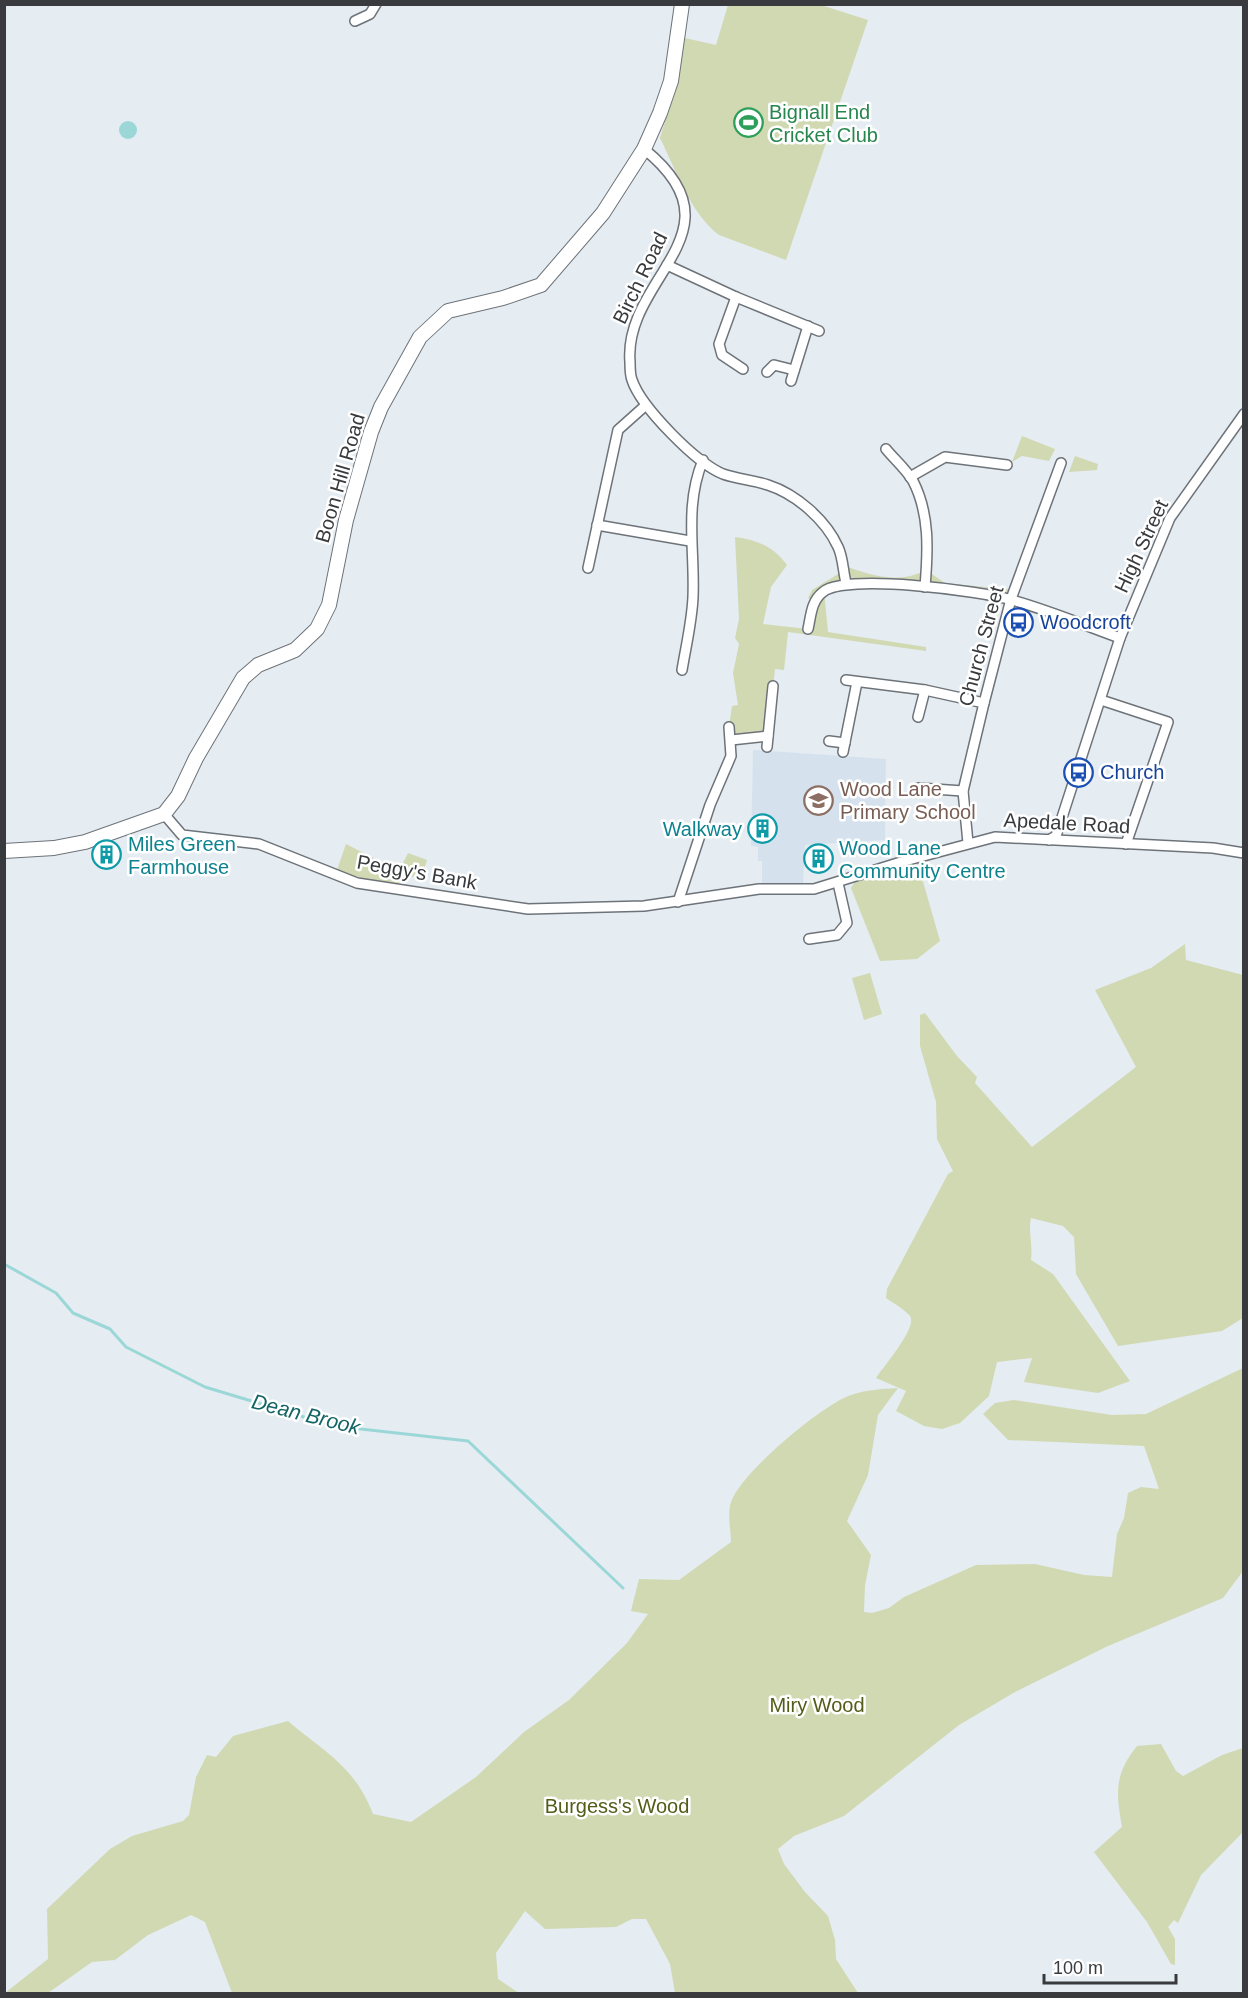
<svg xmlns="http://www.w3.org/2000/svg" width="1248" height="1998" font-family="Arial,sans-serif">
	<style>
		.built { fill: #d5e2ee }
		.green { fill: #d1d9b3 }
		.water { fill: #9cd7d8 }
		.lines { fill: none; stroke-linecap: round; stroke-linejoin: round }
		.stream { stroke: #9cd7d8; stroke-width: 3 }
		.street-casing { stroke: #6d7379; stroke-width: 12 }
		.secondary-casing { stroke: #6d7379; stroke-width: 16 }
		.street { stroke: #fff; stroke-width: 9 }
		.secondary { stroke: #fff; stroke-width: 14 }
		.labels { text-anchor: middle; dominant-baseline: central; stroke-width: 5; stroke-linejoin: round; paint-order: stroke }
		.leisure-label { font-size: 20px; fill: #27864d; stroke: #fff; text-anchor: start }
		.street-label { font-size: 20px; fill: #383a3d; stroke: #fff }
		.transit-label { font-size: 20px; fill: #164399; stroke: #fff; text-anchor: start }
		.education-label { font-size: 20px; fill: #785e54; stroke: #fff; text-anchor: start }
		.culture-label { font-size: 20px; fill: #0d838f; stroke: #fff; text-anchor: start }
		.park-label { font-size: 20px; fill: #535c19; stroke: #fff }
		.water-label { font-size: 21px; font-style: italic; fill: #136465; stroke: #fff }
	</style>
	<rect width="100%" height="100%" fill="#e5ecf2"/>
	<path class="built" d="M 753,750 L 886,759 L 885,840 L 805,845 L 803,883 L 762,883 L 762,861 L 758,861 L 758,847 L 751,846 Z"/>
	<g class="green">
		<path d="M 728,5 L 821,5 L 868,20 L 786,260 L 719,235 C 690,213 676,170 660,138 L 675,88 L 685,38 L 716,45 Z"/>
		<path d="M 1022,436 L 1055,449 L 1049,461 L 1022,456 L 1012,462 Z"/>
		<path d="M 1075,456 L 1098,464 L 1097,470 L 1069,472 Z"/>
		<path d="M 735,537 C 757,540 773,546 787,565 L 771,587 L 763,624 L 808,629 L 815,601 L 808,598 L 812,590 L 843,571 L 842,565 C 871,575 897,585 926,570 L 945,583 L 1014,590 L 1011,599 L 846,583 L 824,591 L 828,632 L 926,647 L 926,651 L 788,632 L 784,670 L 775,669 L 768,736 L 731,740 L 729,727 L 732,706 L 738,705 L 733,673 L 739,644 L 735,638 L 739,619 Z"/>
		<path d="M 346,844 L 399,871 L 408,853 L 427,860 L 422,877 L 399,876 L 399,884 C 378,881 358,879 337,870 Z"/>
		<path d="M 918,864 L 940,941 L 917,959 L 880,961 L 851,888 L 856,880 Z"/>
		<path d="M 1185,944 L 1186,960 L 1243,975 L 1243,1318 L 1222,1331 L 1118,1346 L 1076,1274 L 1074,1237 L 1063,1226 L 1031,1218 C 1028,1233 1033,1244 1031,1260 L 1053,1274 L 1130,1381 L 1098,1393 L 1024,1382 L 1032,1358 L 997,1362 L 989,1396 L 960,1423 L 942,1429 L 924,1426 L 896,1411 L 906,1391 L 876,1378 C 883,1367 918,1327 910,1316 C 904,1309 893,1303 886,1298 L 887,1289 L 948,1174 L 953,1171 L 937,1139 L 936,1102 L 920,1046 L 920,1015 L 925,1013 L 957,1056 L 977,1077 L 975,1083 L 1032,1147 L 1136,1067 L 1095,990 L 1151,968 Z"/>
		<path d="M 870,973 L 882,1014 L 864,1020 L 852,978 Z"/>
		<path d="M 1243,1368 L 1243,1571 L 1223,1598 L 1108,1646 L 1015,1692 L 959,1725 L 844,1816 L 794,1836 L 778,1849 L 784,1864 L 805,1892 L 828,1916 L 835,1940 L 836,1959 L 858,1993 L 675,1993 L 670,1964 L 646,1919 L 632,1919 L 616,1927 L 545,1929 L 525,1911 L 496,1953 L 498,1979 L 519,1993 L 232,1993 L 205,1922 L 191,1915 L 148,1935 L 115,1960 L 92,1962 L 48,1993 L 5,1993 L 48,1959 L 47,1909 L 110,1849 L 132,1836 L 183,1821 L 189,1815 L 196,1777 L 207,1755 L 216,1757 L 233,1736 L 288,1721 C 325,1753 354,1765 373,1814 L 411,1822 L 476,1777 L 524,1732 L 569,1700 L 627,1643 L 648,1614 L 631,1611 L 639,1579 L 679,1580 L 731,1542 C 731,1531 727,1513 731,1502 C 741,1473 816,1411 844,1398 C 860,1390 881,1389 898,1388 L 878,1415 L 868,1475 L 847,1521 L 871,1555 L 865,1585 L 864,1612 L 872,1613 L 889,1608 L 904,1597 L 976,1565 L 1035,1564 L 1084,1575 L 1112,1577 L 1117,1534 L 1124,1518 L 1128,1493 L 1141,1487 L 1159,1489 L 1144,1446 L 1008,1440 L 983,1414 L 995,1403 L 1014,1400 L 1112,1415 L 1146,1414 Z"/>
		<path d="M 1161,1744 L 1176,1771 L 1183,1776 L 1222,1755 L 1243,1748 L 1243,1832 L 1201,1875 L 1178,1923 L 1174,1920 L 1168,1927 L 1175,1939 L 1175,1965 L 1171,1964 L 1147,1922 L 1094,1852 L 1122,1827 C 1116,1792 1114,1775 1137,1746 Z"/>
	</g>
	<circle class="water" cx="128" cy="130" r="9"/>
	<g class="lines">
		<path class="stream" d="M 4,1264 L 56,1293 L 73,1313 L 110,1329 L 126,1347 L 205,1387 L 334,1426 L 468,1441 L 623,1588"/>
		<defs>
			<g id="street">
				<path d="M 355,21 L 370,14 L 376,4"/>
				<path d="M 644,149 C 747,232 623,277 630,362 C 630,368 630,375 632,380 C 641,407 697,464 723,474 C 737,479 753,480 768,485 C 796,494 826,520 838,547 C 843,557 843,571 846,583"/>
				<path d="M 667,265 L 736,297 L 819,331"/>
				<path d="M 736,297 L 719,344 L 722,355 L 743,369"/>
				<path d="M 767,372 L 774,365 L 794,370"/>
				<path d="M 791,381 L 808,326"/>
				<path d="M 886,449 C 894,459 906,469 913,481 C 930,514 928,551 925,587"/>
				<path d="M 910,477 L 945,457 L 1007,465"/>
				<path d="M 597,525 L 690,541"/>
				<path d="M 588,568 L 618,430 L 646,405"/>
				<path d="M 808,629 C 811,616 811,601 823,592 C 845,573 981,591 1012,600 C 1048,610 1084,625 1120,638"/>
				<path d="M 682,670 C 686,646 692,621 693,597 C 695,549 684,506 703,460"/>
				<path d="M 846,680 L 925,690 L 984,703"/>
				<path d="M 1101,700 L 1168,722 L 1126,844"/>
				<path d="M 918,717 L 925,690"/>
				<path d="M 731,740 L 768,736"/>
				<path d="M 829,741 L 845,743"/>
				<path d="M 767,747 L 773,686"/>
				<path d="M 843,752 L 857,682"/>
				<path d="M 919,788 L 963,791"/>
				<path d="M 164,814 L 182,835 L 259,844 L 357,883 L 528,909 L 644,906 L 759,889 L 814,889 L 901,862 L 995,837 L 1213,848 L 1244,853"/>
				<path d="M 1049,840 L 1056,836 L 1120,638 L 1170,518 L 1244,414"/>
				<path d="M 968,843 L 963,791 L 984,703 L 1011,599 L 1061,463"/>
				<path d="M 678,902 L 710,805 L 731,756 L 729,727"/>
				<path d="M 809,939 L 837,935 L 847,923 L 838,883"/>
			</g>
			<path id="secondary" d="M 4,851 L 54,848 L 85,842 L 164,814 L 178,796 L 196,758 L 243,678 L 258,665 L 295,650 L 317,629 L 329,605 L 346,520 L 371,432 L 381,407 L 420,337 L 448,311 L 503,298 L 541,285 L 603,213 L 644,149 L 660,113 L 671,81 L 682,4"/>
		</defs>
		<use href="#street" class="street-casing"/>
		<use href="#secondary" class="secondary-casing"/>
		<use href="#street" class="street"/>
		<use href="#secondary" class="secondary"/>
	</g>
	<defs>
		<symbol id="stadium-ring" viewBox="-11 -11 22 22"><circle r="9.5" fill="#fff" stroke="#2e9e5b" stroke-width="1.5"/><path d="M0-5a6.5 5 0 1 0 0 10a6.5 5 0 1 0 0-10ZM-3.5-1.8h7v3.6h-7Z" fill="#2e9e5b"/></symbol>
		<symbol id="bus-ring" viewBox="-11 -11 22 22"><circle r="9.5" fill="#fff" stroke="#1a4fb4" stroke-width="1.5"/><path d="M-5-6H5V4H4V6H2V4H-2V6H-4V4H-5ZM-3.5-4V0h7V-4ZM-3.5 1.2v1.5H-2V1.2ZM2 1.2v1.5H3.5V1.2Z" fill="#1a4fb4"/></symbol>
		<symbol id="school-ring" viewBox="-11 -11 22 22"><circle r="9.5" fill="#fff" stroke="#8d6e63" stroke-width="1.5"/><path d="M0-5L7-2L0 1L-7-2ZM-4 1L0 2.5L4 1V4Q0 6-4 4Z" fill="#8d6e63"/></symbol>
		<symbol id="building-ring" viewBox="-11 -11 22 22"><circle r="9.5" fill="#fff" stroke="#0f9aa8" stroke-width="1.5"/><path d="M-4-6H4V6H1V3H-1V6H-4ZM-2.5-4.3h1.7v1.8h-1.7ZM.8-4.3h1.7v1.8H.8ZM-2.5-1h1.7V.8h-1.7ZM.8-1h1.7V.8H.8Z" fill="#0f9aa8"/></symbol>
	</defs>
	<g fill-rule="evenodd">
		<use href="#stadium-ring" x="732" y="106" width="33" height="33"/>
		<use href="#bus-ring" x="1002" y="606" width="33" height="33"/>
		<use href="#bus-ring" x="1062" y="756" width="33" height="33"/>
		<use href="#school-ring" x="802" y="784" width="33" height="33"/>
		<use href="#building-ring" x="746" y="812" width="33" height="33"/>
		<use href="#building-ring" x="90" y="838" width="33" height="33"/>
		<use href="#building-ring" x="802" y="842" width="33" height="33"/>
	</g>
	<g class="labels">
		<g class="leisure-label">
			<text x="769" y="112">Bignall End<tspan x="769" dy="23">Cricket Club</tspan></text>
		</g>
		<g class="street-label">
			<text transform="translate(640 278) rotate(-64)">Birch Road</text>
			<text transform="translate(340 478) rotate(-74)">Boon Hill Road</text>
			<text transform="translate(1141 546) rotate(-65)">High Street</text>
			<text transform="translate(981 646) rotate(-75)">Church Street</text>
			<text transform="translate(1067 823) rotate(3)">Apedale Road</text>
			<text transform="translate(417 872) rotate(10)">Peggy's Bank</text>
		</g>
		<g class="transit-label">
			<text x="1040" y="622">Woodcroft</text>
			<text x="1100" y="772">Church</text>
		</g>
		<g class="education-label">
			<text x="840" y="789">Wood Lane<tspan x="840" dy="23">Primary School</tspan></text>
		</g>
		<g class="culture-label">
			<text x="742" y="829" text-anchor="end">Walkway</text>
			<text x="128" y="844">Miles Green<tspan x="128" dy="23">Farmhouse</tspan></text>
			<text x="839" y="848">Wood Lane<tspan x="839" dy="23">Community Centre</tspan></text>
		</g>
		<g class="park-label">
			<text x="817" y="1705">Miry Wood</text>
			<text x="617" y="1806">Burgess's Wood</text>
		</g>
		<g class="water-label">
			<text transform="translate(306 1414) rotate(14)">Dean Brook</text>
		</g>
	</g>
	<rect width="1248" height="1998" fill="none" stroke="#383a3d" stroke-width="12"/>
	<path d="M1044 1974v9h132v-9" fill="none" stroke="#383a3d" stroke-width="3"/>
	<text x="1053" y="1974" font-size="18" fill="#383a3d" stroke="#ffffff" stroke-width="4.5" paint-order="stroke">100 m</text>
</svg>
